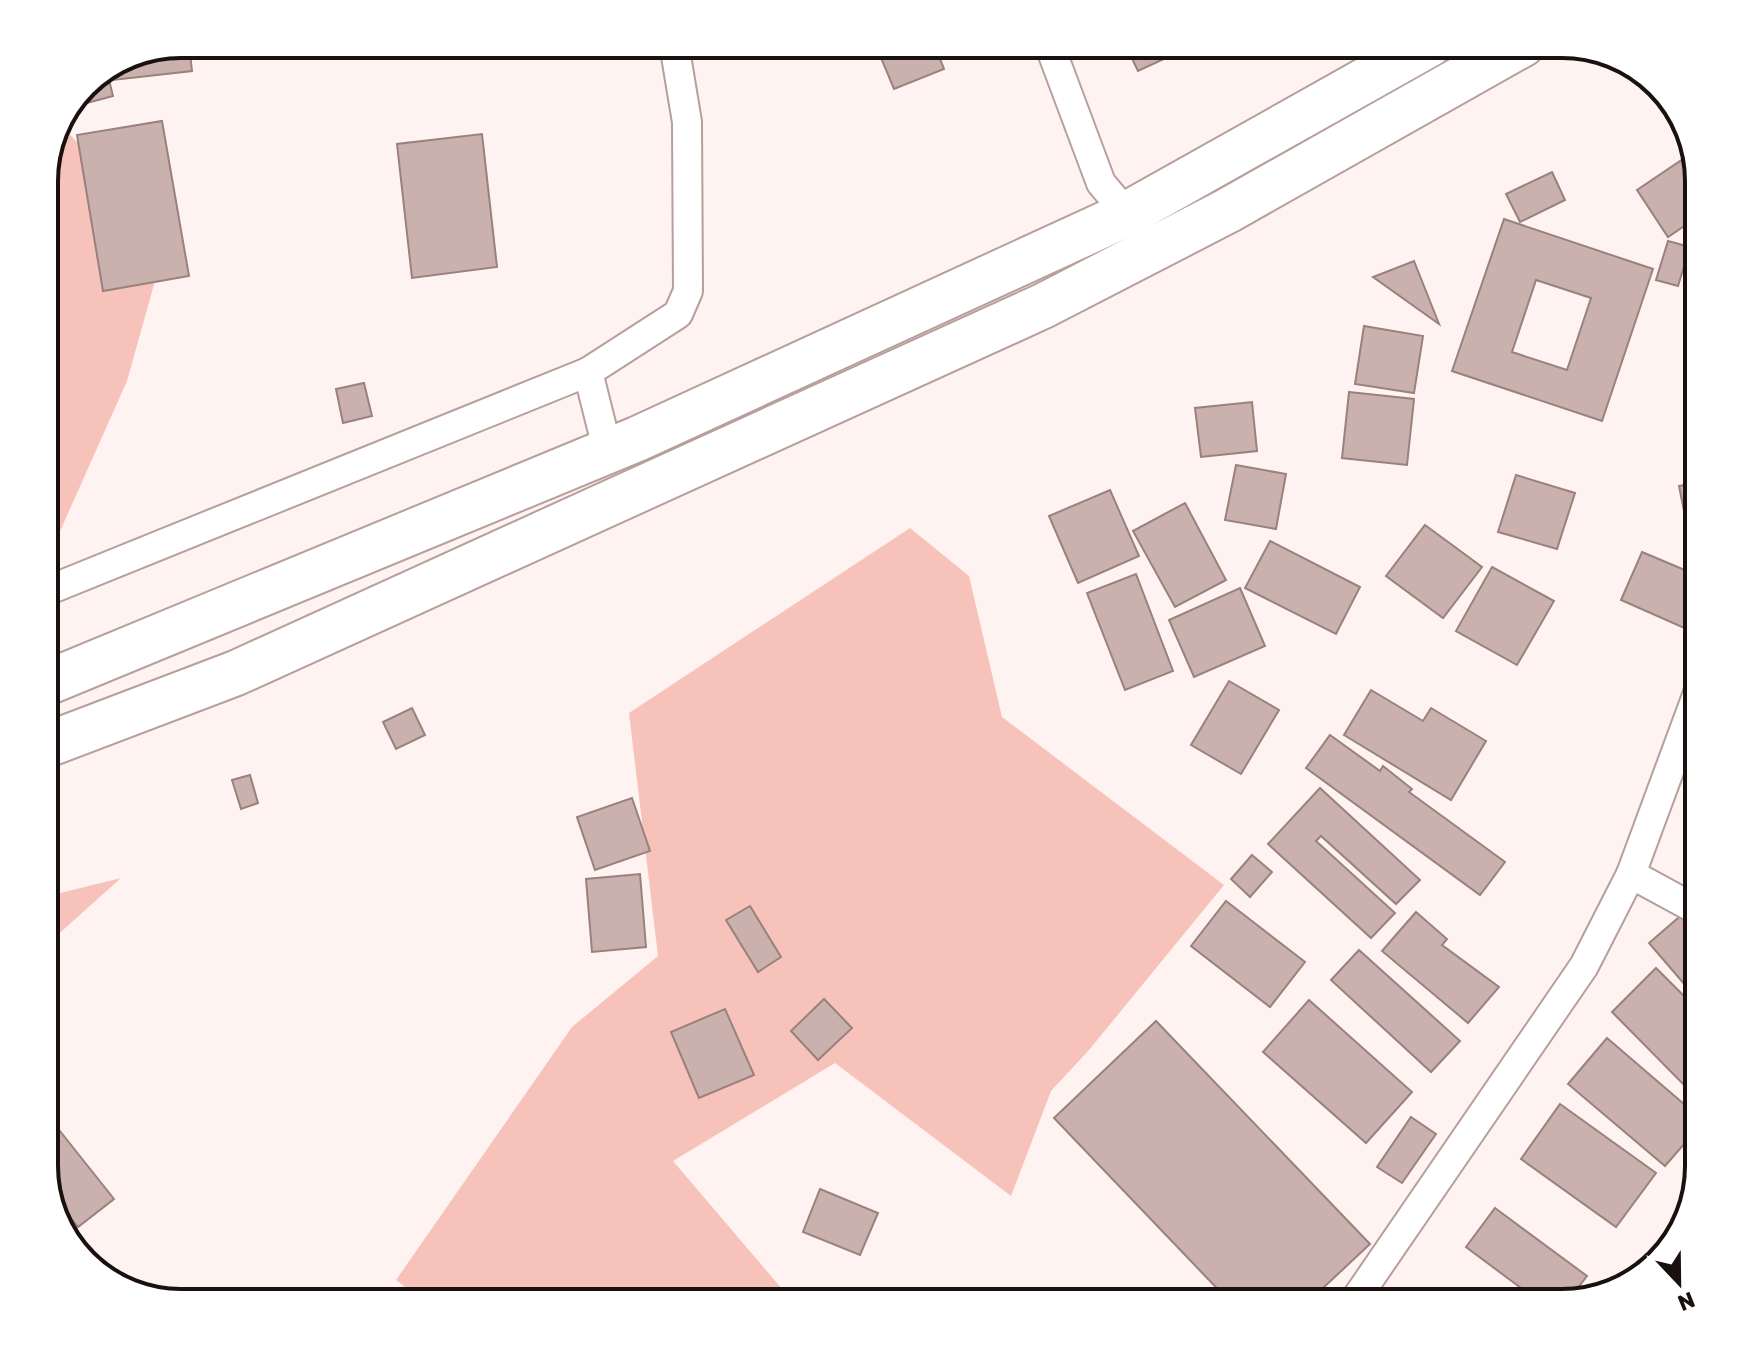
<svg xmlns="http://www.w3.org/2000/svg" width="1743" height="1347" font-family="Rubik,sans-serif">
	<style>
		.green { fill: #f7c2b9 }
		.building { fill: #cab1ad; stroke: #99817d; stroke-width: 2; fill-rule: evenodd }
		.lines { fill: none; stroke-linecap: round; stroke-linejoin: round }
		.street-casing { stroke: #b79f9b; stroke-width: 32 }
		.highway-casing { stroke: #b79f9b; stroke-width: 48 }
		.street { stroke: #fff; stroke-width: 28 }
		.highway { stroke: #fff; stroke-width: 44 }
		.rim { fill: none; stroke: #19100f; stroke-width: 4 }
	</style>
	<rect width="100%" height="100%" fill="#fef3f1"/>
	<g class="green">
		<path d="M 58,122 L 167,238 L 127,381 L 44,567 L 44,172 Z"/>
		<path d="M 910,528 L 969,576 L 1002,717 L 1224,885 L 1089,1050 L 1051,1091 L 1011,1196 L 835,1063 L 673,1161 L 794,1303 L 426,1303 L 396,1280 L 572,1027 L 658,956 L 629,713 Z"/>
		<path d="M 121,878 L 44,947 L 44,897 Z"/>
	</g>
	<g class="building">
		<path d="M 181,44 L 189,44 L 192,71 L 113,80 L 112,70 Z"/>
		<path d="M 900,44 L 934,44 L 944,69 L 894,89 L 879,53 Z"/>
		<path d="M 1125,44 L 1175,44 L 1179,52 L 1138,71 Z"/>
		<path d="M 107,72 L 113,96 L 68,108 L 90,78 Z"/>
		<path d="M 162,121 L 189,276 L 103,291 L 77,135 Z"/>
		<path d="M 482,134 L 497,267 L 412,278 L 397,144 Z"/>
		<path d="M 1692,153 L 1699,181 L 1699,216 L 1668,237 L 1637,190 Z"/>
		<path d="M 1552,172 L 1565,200 L 1520,222 L 1506,194 Z"/>
		<path d="M 1504,219 L 1653,269 L 1602,421 L 1452,371 ZM 1536,280 L 1591,298 L 1567,370 L 1512,352 Z"/>
		<path d="M 1668,241 L 1690,247 L 1678,286 L 1656,280 Z"/>
		<path d="M 1414,261 L 1439,324 L 1373,277 Z"/>
		<path d="M 1364,326 L 1423,336 L 1414,393 L 1355,384 Z"/>
		<path d="M 364,383 L 372,416 L 343,423 L 336,389 Z"/>
		<path d="M 1349,392 L 1414,399 L 1407,465 L 1342,458 Z"/>
		<path d="M 1252,402 L 1257,451 L 1201,457 L 1195,408 Z"/>
		<path d="M 1236,465 L 1286,474 L 1276,529 L 1225,520 Z"/>
		<path d="M 1516,475 L 1575,493 L 1557,549 L 1498,532 Z"/>
		<path d="M 1699,482 L 1699,524 L 1687,526 L 1679,486 Z"/>
		<path d="M 1110,490 L 1139,556 L 1078,583 L 1049,516 Z"/>
		<path d="M 1185,503 L 1226,580 L 1175,607 L 1133,531 Z"/>
		<path d="M 1425,525 L 1482,567 L 1443,618 L 1386,576 Z"/>
		<path d="M 1270,541 L 1360,587 L 1336,634 L 1245,588 Z"/>
		<path d="M 1642,552 L 1699,576 L 1699,613 L 1691,631 L 1621,600 Z"/>
		<path d="M 1492,567 L 1554,601 L 1517,665 L 1456,631 Z"/>
		<path d="M 1136,574 L 1173,671 L 1125,690 L 1087,593 Z"/>
		<path d="M 1240,588 L 1265,646 L 1194,677 L 1169,620 Z"/>
		<path d="M 1229,681 L 1279,710 L 1241,774 L 1191,745 Z"/>
		<path d="M 1371,690 L 1423,721 L 1431,708 L 1486,741 L 1451,800 L 1344,735 Z"/>
		<path d="M 412,708 L 425,735 L 396,749 L 383,722 Z"/>
		<path d="M 1330,735 L 1380,771 L 1383,766 L 1412,789 L 1409,792 L 1505,862 L 1480,895 L 1306,768 Z"/>
		<path d="M 250,775 L 258,803 L 241,809 L 232,780 Z"/>
		<path d="M 1320,788 L 1420,880 L 1396,904 L 1321,836 L 1316,841 L 1395,913 L 1371,938 L 1268,844 Z"/>
		<path d="M 632,798 L 650,851 L 595,870 L 577,817 Z"/>
		<path d="M 1252,855 L 1272,872 L 1250,897 L 1231,879 Z"/>
		<path d="M 640,874 L 646,947 L 592,952 L 586,879 Z"/>
		<path d="M 1226,901 L 1305,962 L 1270,1007 L 1191,946 Z"/>
		<path d="M 750,906 L 781,957 L 758,972 L 726,920 Z"/>
		<path d="M 1416,912 L 1447,939 L 1442,945 L 1499,987 L 1468,1023 L 1382,951 Z"/>
		<path d="M 1685,912 L 1699,928 L 1699,975 L 1686,986 L 1649,943 Z"/>
		<path d="M 1359,950 L 1460,1041 L 1431,1072 L 1331,980 Z"/>
		<path d="M 1656,968 L 1699,1011 L 1699,1100 L 1612,1012 Z"/>
		<path d="M 824,999 L 852,1028 L 818,1060 L 791,1031 Z"/>
		<path d="M 1309,1000 L 1412,1092 L 1366,1143 L 1263,1052 Z"/>
		<path d="M 725,1009 L 754,1075 L 699,1098 L 671,1032 Z"/>
		<path d="M 1156,1021 L 1370,1244 L 1307,1303 L 1231,1303 L 1054,1118 Z"/>
		<path d="M 1607,1038 L 1699,1117 L 1699,1127 L 1665,1166 L 1568,1084 Z"/>
		<path d="M 1560,1104 L 1656,1173 L 1616,1227 L 1521,1159 Z"/>
		<path d="M 44,1111 L 114,1199 L 78,1227 L 48,1189 L 44,1174 Z"/>
		<path d="M 1411,1117 L 1436,1134 L 1402,1183 L 1377,1167 Z"/>
		<path d="M 820,1189 L 878,1213 L 860,1255 L 803,1232 Z"/>
		<path d="M 1495,1208 L 1587,1276 L 1567,1302 L 1541,1303 L 1466,1247 Z"/>
	</g>
	<g class="lines">
		<defs>
			<g id="street">
				<path d="M 1049,44 L 1101,183 L 1127,214"/>
				<path d="M 608,452 L 588,372 L 678,314 L 688,291 L 687,122 L 674,44"/>
				<path d="M 44,592 L 588,372"/>
				<path d="M 1631,874 L 1699,911"/>
				<path d="M 1353,1303 L 1584,966 L 1631,874 L 1699,690"/>
			</g>
			<g id="highway">
				<path d="M 44,684 L 637,439 L 1127,214 L 1430,44"/>
				<path d="M 44,746 L 236,673 L 1043,306 L 1227,211 L 1523,44"/>
			</g>
		</defs>
		<use href="#street" class="street-casing"/>
		<use href="#highway" class="highway-casing"/>
		<use href="#street" class="street"/>
		<use href="#highway" class="highway"/>
	</g>
	<path d="M0 0H1743V1347H0ZM181 58H1562A123 123 0 0 1 1685 181V1166A123 123 0 0 1 1562 1289H181A123 123 0 0 1 58 1166V181A123 123 0 0 1 181 58Z" fill="#fff" fill-rule="evenodd"/>
	<path class="rim" d="M181 58H1562A123 123 0 0 1 1685 181V1166A123 123 0 0 1 1562 1289H181A123 123 0 0 1 58 1166V181A123 123 0 0 1 181 58Z"/>
	<g transform="translate(1679 1283) rotate(158)" stroke="#ffffff" stroke-width="6" paint-order="stroke">
	<path d="M0-6L14 30L0 20L-14 30Z" fill="#19100f"/>
	<text y="-12" font-size="22" font-weight="bold" text-anchor="middle" fill="#19100f">N</text>
	</g>
</svg>
